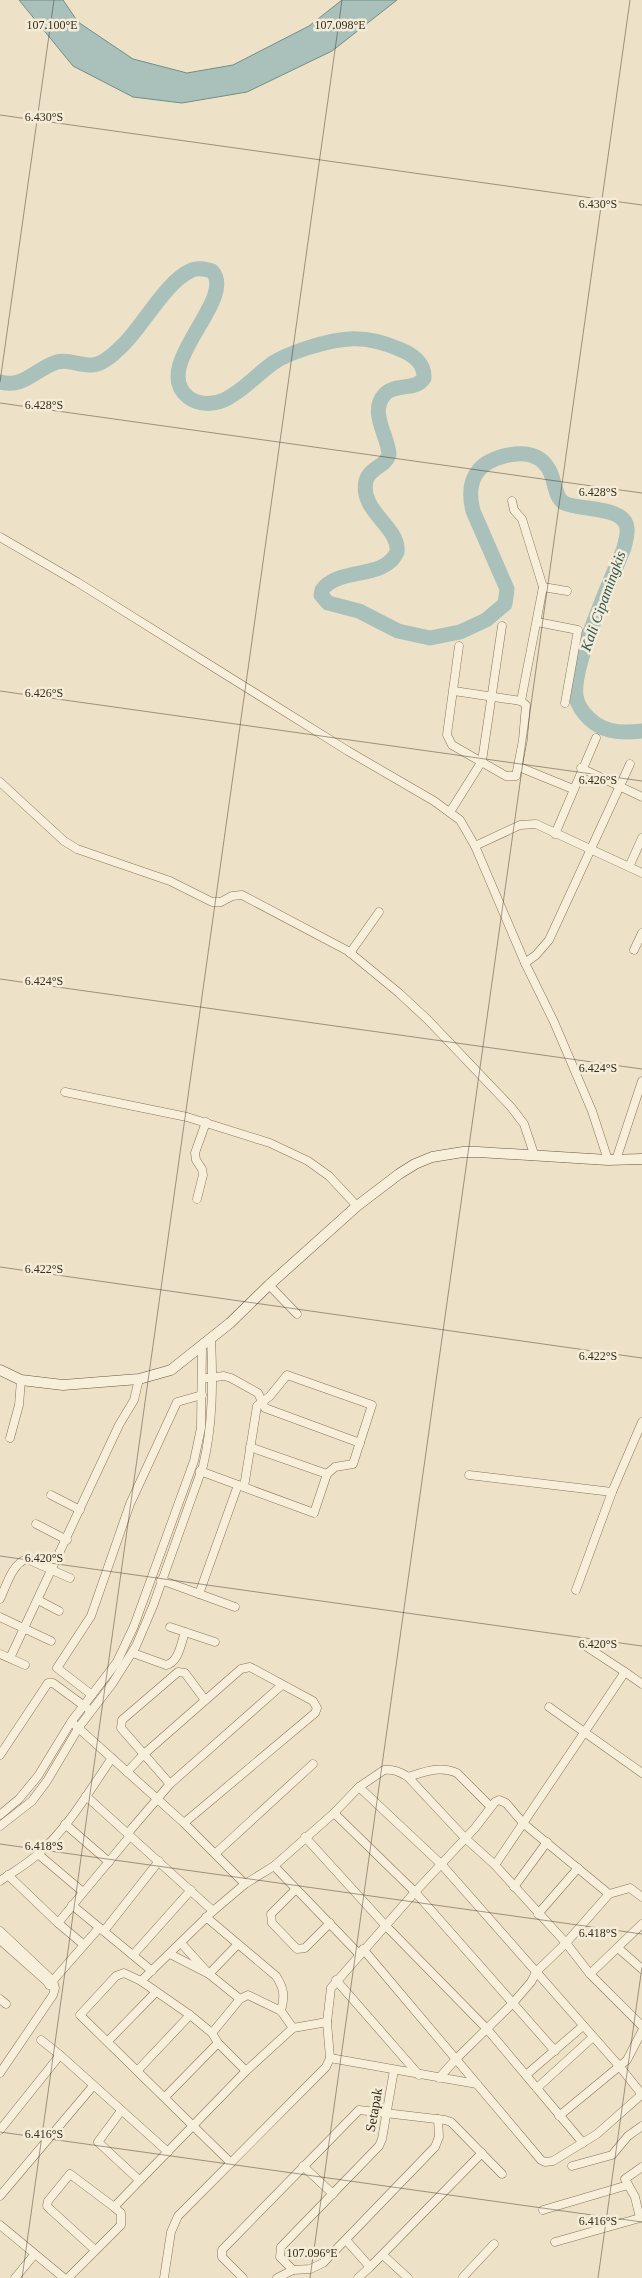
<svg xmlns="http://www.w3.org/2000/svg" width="642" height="2278" font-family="'Times New Roman',serif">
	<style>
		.water { fill: #a9c1ba; stroke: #6f8f87 }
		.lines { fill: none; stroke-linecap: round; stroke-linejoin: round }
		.river { stroke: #a9c1ba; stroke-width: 15 }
		.street-casing { stroke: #88745d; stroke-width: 9 }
		.secondary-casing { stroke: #6a5541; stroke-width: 11 }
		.street { stroke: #f8efdb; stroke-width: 8 }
		.secondary { stroke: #f8efdb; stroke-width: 10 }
		.ticks { fill: none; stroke: #392c20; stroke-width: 1; stroke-opacity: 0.45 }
		.labels { text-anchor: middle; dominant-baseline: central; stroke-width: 5; stroke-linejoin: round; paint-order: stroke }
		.street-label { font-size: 14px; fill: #392c20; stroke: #f4ecd7 }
		.water-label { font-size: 15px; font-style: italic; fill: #305856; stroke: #f4ecd7 }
		.ticks-label { font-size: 12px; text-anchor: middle; fill: #392c20; stroke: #f4ecd7; stroke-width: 5; stroke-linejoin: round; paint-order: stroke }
	</style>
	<rect width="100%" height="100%" fill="#ede2c8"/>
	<path class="water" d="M 19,0 L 63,0 L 78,22 L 133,59 L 187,73 L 233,65 L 309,26 L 342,0 L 397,0 L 332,51 L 247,92 L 182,103 L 133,97 L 73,66 Z"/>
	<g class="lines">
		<path class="river" d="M 0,382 C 22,388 33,372 52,364 C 66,357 78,366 93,365 C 104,364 116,352 124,344 C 143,325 167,281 190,271 C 197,267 205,269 212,271 C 238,299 149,366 188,397 C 198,405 213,405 224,400 C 243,391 256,375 273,363 C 283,356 295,352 307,348 C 342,337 365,334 399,349 C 412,354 425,363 424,378 C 416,391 396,383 385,394 C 368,412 389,437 389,455 C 385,467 369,468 366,481 C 359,511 400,527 397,552 C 385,580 338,567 322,590 L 321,595 L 328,603 L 359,611 L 398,631 L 430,638 L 460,632 L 486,620 L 505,604 L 507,589 L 473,511 C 470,499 469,485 476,474 C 486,457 521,448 538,458 C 558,470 551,495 564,503 C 579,511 626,505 627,529 C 628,535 625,542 624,548 C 611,580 572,665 576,696 C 577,702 580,708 584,713 C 599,732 619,734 642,731"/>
		<defs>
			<g id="street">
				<path d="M 512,501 L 514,510 L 522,519 L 543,587 L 521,701"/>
				<path d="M 0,537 L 77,582 L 348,751 L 434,801 L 460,820 L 475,846 L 525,963 L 554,1022 L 592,1111 L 608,1160"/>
				<path d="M 543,587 L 567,591"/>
				<path d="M 537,622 L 578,630 L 565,703"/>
				<path d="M 454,691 L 521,701 L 526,705 L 523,740 L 516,776 L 506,776 L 452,745 L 447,735 L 448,727 L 459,646"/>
				<path d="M 519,767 L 573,789"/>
				<path d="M 581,768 L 642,797"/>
				<path d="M 0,782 L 64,841 L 77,849 L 170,881 L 212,902 L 221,902 L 232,896 L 242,895 L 348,951 L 399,993 L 428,1020 L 511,1107 L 524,1124 L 534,1154"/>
				<path d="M 450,812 L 482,761 L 502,626"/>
				<path d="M 555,834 L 596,738"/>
				<path d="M 475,846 L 520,825 L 536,824 L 642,873"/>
				<path d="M 629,867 L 642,838"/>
				<path d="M 634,950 L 642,933"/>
				<path d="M 350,953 L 379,912"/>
				<path d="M 525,963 L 536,955 L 549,940 L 630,764"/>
				<path d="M 65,1092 L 187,1117 L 270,1143 L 308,1161 L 329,1176 L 357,1206"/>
				<path d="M 616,1160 L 642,1081"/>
				<path d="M 197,1199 L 203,1175 L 202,1169 L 196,1160 L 195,1153 L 206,1122"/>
				<path d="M 269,1285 L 297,1314"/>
				<path d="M 207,1378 L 224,1376 L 231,1378 L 258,1393 L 265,1408 L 360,1443"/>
				<path d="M 10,1438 L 19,1405 L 21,1380"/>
				<path d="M 250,1447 L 327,1474"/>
				<path d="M 200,1471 L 314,1513 L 327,1474 L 335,1467 L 353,1464 L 372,1405 L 287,1375 L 270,1396 L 257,1406 L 244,1487"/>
				<path d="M 469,1475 L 612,1492"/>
				<path d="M 51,1495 L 80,1510"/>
				<path d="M 36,1524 L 67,1540"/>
				<path d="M 161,1580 L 235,1607"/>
				<path d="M 576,1590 L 612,1492 L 642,1422"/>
				<path d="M 199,1594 L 238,1485"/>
				<path d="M 0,1599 C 6,1587 12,1563 27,1559 L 70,1578"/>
				<path d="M 38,1600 L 59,1611"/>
				<path d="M 0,1617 L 51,1641"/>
				<path d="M 170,1627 L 215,1642"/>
				<path d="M 584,1645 L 625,1672"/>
				<path d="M 133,1653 L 166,1665 C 179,1662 181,1643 185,1632"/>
				<path d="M 0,1654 L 25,1665"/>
				<path d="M 10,1658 L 119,1425 L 134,1400 L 139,1379"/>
				<path d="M 92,1695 L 57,1668 L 91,1616 L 130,1504 L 177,1402 L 202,1395"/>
				<path d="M 549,1707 L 642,1773"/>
				<path d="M 75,1725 L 184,1823 L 245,1884"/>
				<path d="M 0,1755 L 48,1683 L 53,1683 L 87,1708"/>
				<path d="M 127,1772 L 144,1754 L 241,1669 L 250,1667 L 313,1701 L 317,1708 L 315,1713 L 184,1823"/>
				<path d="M 408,1777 C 424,1772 440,1765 457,1773 L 491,1807"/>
				<path d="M 170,1784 L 121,1728 L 122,1720 L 178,1672 L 185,1673 L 205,1700"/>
				<path d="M 359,1787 L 442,1865 L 620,2067 L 640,2092 L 640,2096 L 597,2134 L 553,2161 L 545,2162 L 541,2160 L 363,1949"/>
				<path d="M 86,1796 L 213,1911"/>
				<path d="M 334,1813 L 415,1892 L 555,2051"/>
				<path d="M 0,1815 L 19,1799 L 38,1776 L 71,1722 L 117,1662 L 134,1626 L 194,1461 L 201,1428 L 202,1346"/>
				<path d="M 65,1824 L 109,1862"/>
				<path d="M 0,1826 L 32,1801 L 47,1781 L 79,1727 L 112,1684 L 136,1646 L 153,1606 L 203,1466 C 213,1425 213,1382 211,1339"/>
				<path d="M 128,1833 L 170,1784 L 282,1685"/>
				<path d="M 305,1837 L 385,1925 L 487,2029 L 583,2143"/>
				<path d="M 216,1853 L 313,1764"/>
				<path d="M 38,1854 L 83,1892"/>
				<path d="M 495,1865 L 625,1672 L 642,1684"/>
				<path d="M 274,1866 L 359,1954"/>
				<path d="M 8,1875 L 58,1923 L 84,1945"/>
				<path d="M 0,1881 C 13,1872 27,1864 38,1854 C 68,1828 89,1791 112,1758"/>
				<path d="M 514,1887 L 547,1842"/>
				<path d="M 296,1889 L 271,1914 L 272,1923 L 297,1949 L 305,1948 L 330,1923"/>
				<path d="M 72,1905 L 152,1971"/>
				<path d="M 538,1914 L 578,1868"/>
				<path d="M 206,1917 L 276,1976 C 284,1988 285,1996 281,2011"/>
				<path d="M 58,1923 L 130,1836"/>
				<path d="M 0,1931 L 53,1981 L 55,1988 L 53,1995 L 0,2073"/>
				<path d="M 104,1931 L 159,1861"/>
				<path d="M 0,1940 L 53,1987"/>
				<path d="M 181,1943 L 209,1974 L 240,1999"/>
				<path d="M 618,1948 L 642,1969"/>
				<path d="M 170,1954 L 209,1974 L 238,1944"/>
				<path d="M 133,1955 L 191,1890"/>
				<path d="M 590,1974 L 642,1924"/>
				<path d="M 336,1980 L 419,2075"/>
				<path d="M 141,1981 L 213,1911 L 245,1884 L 274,1866 L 334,1813 L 359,1787 L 384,1770 C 394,1769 400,1772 408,1777 L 465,1838 L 495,1865 L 566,1943 L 590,1974 L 642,2026"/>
				<path d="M 49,1985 L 99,1928"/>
				<path d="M 0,1999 L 6,2004"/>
				<path d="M 212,2033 L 240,1999 L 248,1995 L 281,2011 L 293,2028"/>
				<path d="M 41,2040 L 60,2055 L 168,2152"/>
				<path d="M 108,2041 L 155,1993"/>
				<path d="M 330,2058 L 477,2084"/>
				<path d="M 138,2070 L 190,2015"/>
				<path d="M 526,2075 L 583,2026"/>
				<path d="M 439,2078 L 456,2059 L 513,2003 L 531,1982 L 537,1971 L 566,1943 L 609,1894"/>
				<path d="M 537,2088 L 593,2037"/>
				<path d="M 165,2097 L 218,2043"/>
				<path d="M 121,2111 L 98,2142 L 139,2180"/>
				<path d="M 559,2116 L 627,2060 L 642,2031"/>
				<path d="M 0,2130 L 60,2055"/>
				<path d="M 231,2163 L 80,2015 L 116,1976 L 124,1973 L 141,1981 L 190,2015 L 212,2033 L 218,2043 L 246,2071"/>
				<path d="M 303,2166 L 333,2194"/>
				<path d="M 572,2166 L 612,2155 L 628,2136 L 642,2126"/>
				<path d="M 0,2196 L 93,2086"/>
				<path d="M 543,2210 L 628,2185"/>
				<path d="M 0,2225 L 64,2278"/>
				<path d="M 346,2240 L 370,2267 L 482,2153"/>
				<path d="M 555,2242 L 640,2218 L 635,2197 L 625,2179 L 642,2167"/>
				<path d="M 95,2250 L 51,2210 L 47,2206 L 48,2201 L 70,2174 L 114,2207"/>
				<path d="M 383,2255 L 408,2278"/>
				<path d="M 293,2270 L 280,2257 L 281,2247 L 379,2146 L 382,2139 L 394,2070"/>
				<path d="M 463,2277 L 494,2244"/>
				<path d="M 15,2278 L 34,2255"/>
				<path d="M 68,2278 L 121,2225 L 121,2213 L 114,2207 L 246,2071 L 293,2028 L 327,2022"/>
				<path d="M 164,2278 L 171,2232 L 178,2216 L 326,2067 L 330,2058 L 327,2022 L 331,1988 L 415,1892 L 475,1828 L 495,1802 L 499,1800 L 506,1803 L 524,1824 L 609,1894 L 630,1888 L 642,1897"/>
				<path d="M 243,2278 L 222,2257 L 222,2250 L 359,2110 L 445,2120 L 451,2122 L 502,2174"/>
				<path d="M 277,2278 L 293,2270 L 310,2269 L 323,2263 L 435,2147 L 439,2137 L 438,2119"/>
				<path d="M 358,2278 L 370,2267"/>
			</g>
			<path id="secondary" d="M 0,1370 L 21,1380 L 63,1385 L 139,1379 L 171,1370 L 230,1323 L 269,1285 L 357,1206 L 399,1174 L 415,1164 L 432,1157 L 463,1152 L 478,1152 L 608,1160 L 642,1159"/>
		</defs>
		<use href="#street" class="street-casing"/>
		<use href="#secondary" class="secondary-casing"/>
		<use href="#street" class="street"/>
		<use href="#secondary" class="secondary"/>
	</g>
	<path class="ticks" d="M 0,115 L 642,205M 0,382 L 54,0M 0,403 L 642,493M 0,691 L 642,781M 0,979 L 642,1069M 0,1267 L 642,1358M 0,1556 L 642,1646M 0,1844 L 642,1934M 0,2132 L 642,2222M 22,2278 L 342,0M 310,2278 L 630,0M 598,2278 L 642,1967"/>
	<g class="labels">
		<g class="street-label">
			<text transform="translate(374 2110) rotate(-80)">Setapak</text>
		</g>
		<g class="water-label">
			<text transform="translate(603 601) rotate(-70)">Kali Cipamingkis</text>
		</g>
	</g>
	<g class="ticks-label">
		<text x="52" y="29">107.100°E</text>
		<text x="340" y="29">107.098°E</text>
		<text x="44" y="121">6.430°S</text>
		<text x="598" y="208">6.430°S</text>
		<text x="44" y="409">6.428°S</text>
		<text x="598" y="496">6.428°S</text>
		<text x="44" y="697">6.426°S</text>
		<text x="598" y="784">6.426°S</text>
		<text x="44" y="985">6.424°S</text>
		<text x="598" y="1072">6.424°S</text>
		<text x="44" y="1273">6.422°S</text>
		<text x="598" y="1360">6.422°S</text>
		<text x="44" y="1562">6.420°S</text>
		<text x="598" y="1648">6.420°S</text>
		<text x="44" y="1850">6.418°S</text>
		<text x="598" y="1937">6.418°S</text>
		<text x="44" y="2138">6.416°S</text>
		<text x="598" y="2225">6.416°S</text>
		<text x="312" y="2257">107.096°E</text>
	</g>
</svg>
